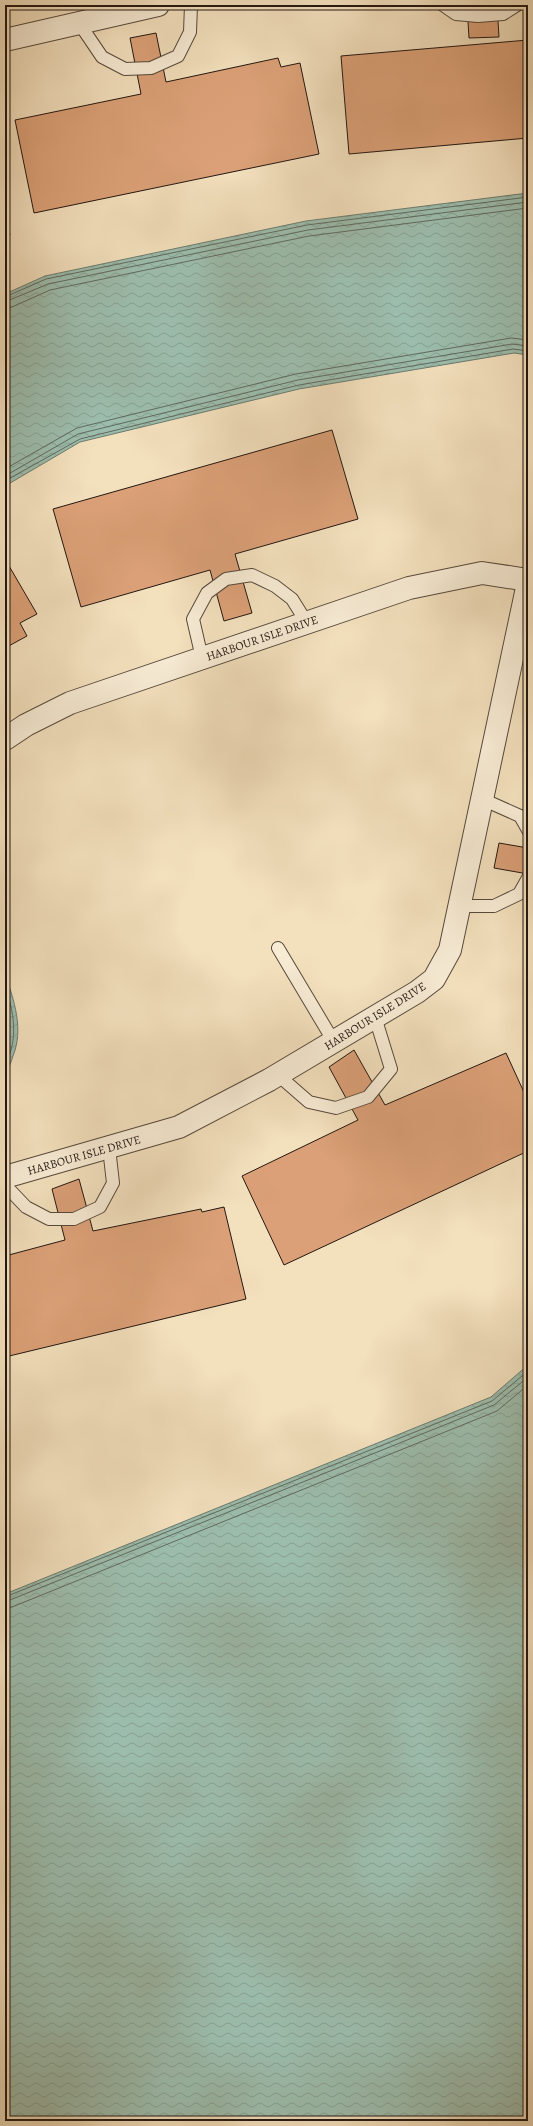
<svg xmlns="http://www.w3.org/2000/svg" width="533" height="2126" font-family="Alegreya,serif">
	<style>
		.water { fill: url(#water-waves); stroke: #6c7b6f }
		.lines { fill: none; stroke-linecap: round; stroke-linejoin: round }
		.shore { stroke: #606a5f; stroke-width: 1 }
		.building { fill: #dba077; stroke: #231711 }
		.service-casing { stroke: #57493c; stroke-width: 14 }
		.minor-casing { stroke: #57493c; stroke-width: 24 }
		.service { stroke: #f7ebd4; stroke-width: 12 }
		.minor { stroke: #f7ebd4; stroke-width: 22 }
		.labels { text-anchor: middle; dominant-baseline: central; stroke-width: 3.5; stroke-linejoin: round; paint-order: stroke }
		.street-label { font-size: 12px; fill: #231711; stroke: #f7ebd4 }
	</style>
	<defs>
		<pattern id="water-waves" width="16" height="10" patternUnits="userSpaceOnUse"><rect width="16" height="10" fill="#9cbdad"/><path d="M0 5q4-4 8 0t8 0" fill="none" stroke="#86a294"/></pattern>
	</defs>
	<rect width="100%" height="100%" fill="#f3e0bd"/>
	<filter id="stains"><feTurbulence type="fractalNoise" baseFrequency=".005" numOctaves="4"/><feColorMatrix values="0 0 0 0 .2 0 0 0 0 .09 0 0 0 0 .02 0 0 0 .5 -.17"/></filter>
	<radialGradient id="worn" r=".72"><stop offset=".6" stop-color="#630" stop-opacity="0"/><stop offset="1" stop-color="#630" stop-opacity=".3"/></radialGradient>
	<g class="water">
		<path d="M 528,193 L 528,355 L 514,353 L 299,389 L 80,442 L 5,486 L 5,294 L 45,276 L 306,221 Z"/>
		<path d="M 5,974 C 14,1000 24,1029 13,1056 C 11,1062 10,1067 5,1069 Z"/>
		<path d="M 528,1365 L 528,2121 L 5,2121 L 5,1594 L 491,1397 Z"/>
	</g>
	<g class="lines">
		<g class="shore">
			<path d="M 5,297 L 46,279 L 307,225 L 528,197"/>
			<path d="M 5,302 L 48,284 L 308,230 L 528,202"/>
			<path d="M 5,308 L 12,307 L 50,290 L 309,236 L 528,208"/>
			<path d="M 5,469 L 77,428 L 296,374 L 511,338 L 528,340"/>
			<path d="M 5,476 L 78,434 L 298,380 L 512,344 L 528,346"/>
			<path d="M 5,481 L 80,439 L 299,385 L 513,349 L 528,351"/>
			<path d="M 5,986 C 14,1012 19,1039 5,1065"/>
			<path d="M 5,1002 C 10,1017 11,1038 5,1052"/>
			<path d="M 5,1597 L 492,1401 L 528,1371"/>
			<path d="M 5,1602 L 494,1405 L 528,1377"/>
			<path d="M 5,1608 L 12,1607 L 497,1411 L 528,1385"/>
		</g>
	</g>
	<g class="building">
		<path d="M 467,5 L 497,5 L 499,37 L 469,38 Z"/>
		<path d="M 156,33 L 166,82 L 278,58 L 281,67 L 300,63 L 319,154 L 34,213 L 15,120 L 141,94 L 130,38 Z"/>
		<path d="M 528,40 L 528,138 L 349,154 L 341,56 Z"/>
		<path d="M 5,221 L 10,235 L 5,237 Z"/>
		<path d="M 332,430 L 358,519 L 235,554 L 252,613 L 224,621 L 210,570 L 81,607 L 53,509 Z"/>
		<path d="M 5,559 L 37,614 L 20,623 L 27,636 L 5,648 Z"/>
		<path d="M 499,843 L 528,848 L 528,874 L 494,868 Z"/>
		<path d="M 354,1050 L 385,1105 L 506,1053 L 528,1101 L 528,1151 L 284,1265 L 242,1176 L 358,1120 L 329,1067 Z"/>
		<path d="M 79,1179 L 93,1231 L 201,1209 L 202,1212 L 224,1207 L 246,1299 L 5,1357 L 5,1256 L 65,1240 L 52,1189 Z"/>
	</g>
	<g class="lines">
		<defs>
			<g id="service">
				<path d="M 443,5 L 456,14 L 478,16 L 503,14 L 517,5"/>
				<path d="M 79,23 L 102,57 L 125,69 L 151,68 L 178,56 L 190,32 L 191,5"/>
				<path d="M 202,658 L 193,619 L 207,593 L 226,579 L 252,575 L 275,586 L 292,599 L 307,623"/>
				<path d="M 482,799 L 520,816 L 528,830"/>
				<path d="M 459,906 L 494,906 L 519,894 L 528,878"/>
				<path d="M 278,948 L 334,1042"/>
				<path d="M 278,1075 L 309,1102 L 336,1108 L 368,1097 L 391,1069 L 375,1017"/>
				<path d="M 5,1185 L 26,1207 L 49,1219 L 74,1219 L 100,1207 L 113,1183 L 109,1148"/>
			</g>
			<g id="minor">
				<path d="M 5,40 L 158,5"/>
				<path d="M 5,739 L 26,725 L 70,703 L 409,588 L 482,573 L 528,580"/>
				<path d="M 5,1177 L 179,1127 L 269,1080 L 417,992 L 434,979 L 450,950 L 528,583"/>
			</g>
		</defs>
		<use href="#service" class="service-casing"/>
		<use href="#minor" class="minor-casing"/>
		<use href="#service" class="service"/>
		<use href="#minor" class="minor"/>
	</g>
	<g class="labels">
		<g class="street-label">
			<text transform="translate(262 638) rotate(-19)">HARBOUR ISLE DRIVE</text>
			<text transform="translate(375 1016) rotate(-32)">HARBOUR ISLE DRIVE</text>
			<text transform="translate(84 1155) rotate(-16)">HARBOUR ISLE DRIVE</text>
		</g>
	</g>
	<rect width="533" height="2126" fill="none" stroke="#f3e0bd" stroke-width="20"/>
	<rect x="6" y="6" width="521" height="2114" fill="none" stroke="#231711" stroke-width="2"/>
	<rect x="10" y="10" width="513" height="2106" fill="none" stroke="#231711"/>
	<rect width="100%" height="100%" filter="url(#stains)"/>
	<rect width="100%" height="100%" fill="url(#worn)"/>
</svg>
